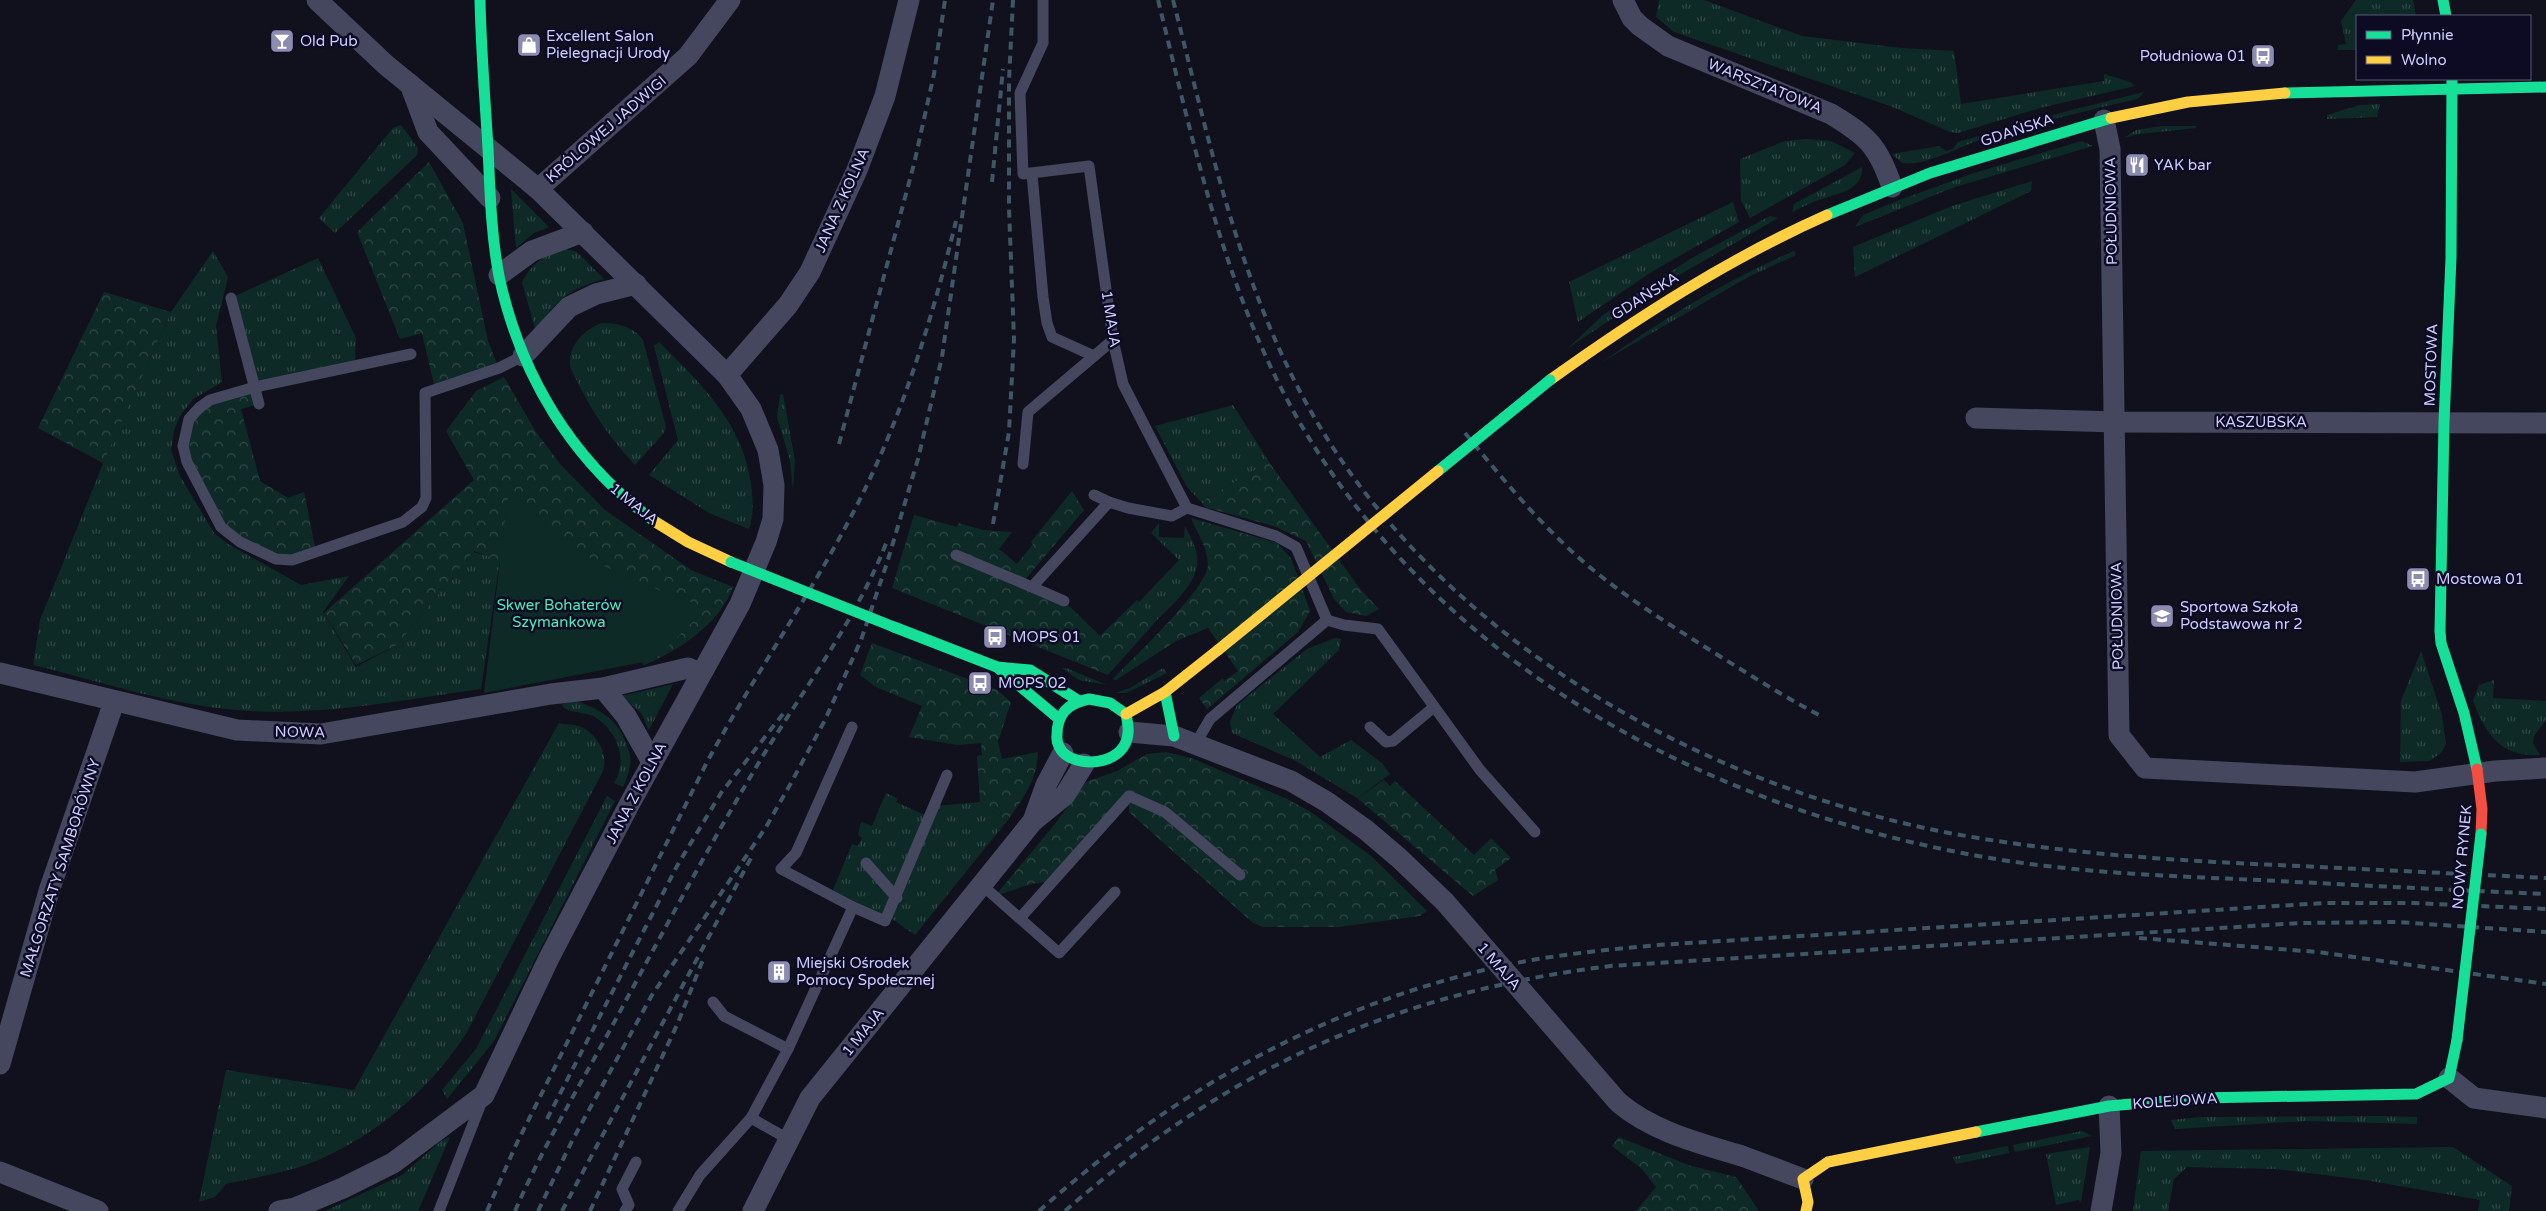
<svg xmlns="http://www.w3.org/2000/svg" width="2546" height="1211" font-family="'Varela Round',sans-serif">
	<style>
		.grass { fill: url(#grass-tufts) }
		.forest { fill: url(#forest-crowns) }
		.green { fill: #0e2a27 }
		.lines { fill: none; stroke-linecap: round; stroke-linejoin: round }
		.lane { stroke: #45475f; stroke-width: 11 }
		.street { stroke: #45475f; stroke-width: 21 }
		.fast { stroke: #16e098; stroke-width: 11 }
		.slow { stroke: #ffcf43; stroke-width: 11 }
		.jam { stroke: #f24e42; stroke-width: 11 }
		.rail { stroke: #3d5767; stroke-width: 4; stroke-dasharray: 8 6; stroke-linecap: butt }
		.street-bridge { stroke: #45475f; stroke-width: 21 }
		.fast-bridge { stroke: #16e098; stroke-width: 11 }
		.slow-bridge { stroke: #ffcf43; stroke-width: 11 }
		.labels { text-anchor: middle; dominant-baseline: central; stroke-width: 5; stroke-linejoin: round; paint-order: stroke }
		.poi-label { font-size: 15px; fill: #cecdff; stroke: #0d0b23; text-anchor: start }
		.street-label { font-size: 15px; fill: #cecdff; stroke: #0d0b23 }
		.park-label { font-size: 15px; fill: #4eebb2; stroke: #0d0b23 }
	</style>
	<defs>
		<pattern id="grass-tufts" width="24" height="20" patternUnits="userSpaceOnUse" patternTransform="scale(1.25)"><rect width="24" height="20" fill="#0e2a27"/><path d="M3 7l-1-3M5 7V3M7 7l1-3M15 17l-1-3M17 17v-4M19 17l1-3" fill="none" stroke="#304847"/></pattern>
		<pattern id="forest-crowns" width="20" height="18" patternUnits="userSpaceOnUse" patternTransform="scale(1.25)"><rect width="20" height="18" fill="#0e2a27"/><path d="M2 6a3 3 0 1 1 6 0M12 15a3 3 0 1 1 6 0" fill="none" stroke="#304847"/></pattern>
	</defs>
	<rect width="100%" height="100%" fill="#11111d"/>
	<g class="grass">
		<path d="M 1659,0 L 1704,0 L 1802,36 L 1901,48 L 1954,51 L 1961,104 L 2104,81 L 2104,74 L 2130,82 L 2135,86 L 2040,108 L 1958,133 L 1950,132 L 1890,106 L 1674,32 L 1656,17 Z"/>
		<path d="M 2356,0 L 2413,0 L 2416,16 L 2357,16 L 2357,50 L 2338,50 L 2338,45 L 2346,44 L 2341,21 Z"/>
		<path d="M 2144,92 L 2139,98 L 2133,100 C 2083,111 2034,124 1985,138 C 1962,145 1925,167 1902,163 L 1892,154 L 1939,146 L 1946,151 L 1953,149 L 1958,142 L 2064,112 Z"/>
		<path d="M 2380,104 L 2377,117 L 2327,119 L 2327,115 L 2360,105 Z"/>
		<path d="M 401,125 L 418,148 L 417,155 L 335,233 L 319,218 L 393,128 Z"/>
		<path d="M 2162,126 L 2196,126 L 2196,128 L 2139,134 L 2124,138 L 2136,130 Z"/>
		<path d="M 1807,139 L 1831,141 L 1855,153 L 1845,165 L 1750,218 L 1741,200 L 1740,159 L 1785,141 Z"/>
		<path d="M 2082,141 L 2093,146 L 1955,187 L 1855,227 L 1863,215 L 1897,201 L 1974,173 Z"/>
		<path d="M 1862,167 C 1863,190 1839,193 1822,199 C 1812,202 1802,207 1792,212 L 1794,204 Z"/>
		<path d="M 2032,181 L 2031,191 L 1855,277 L 1853,247 L 1952,206 Z"/>
		<path d="M 511,189 L 549,227 L 534,233 L 516,248 Z"/>
		<path d="M 1733,202 L 1739,222 L 1653,271 L 1578,322 L 1569,282 Z"/>
		<path d="M 1770,216 L 1778,218 L 1660,286 L 1567,349 L 1603,315 L 1692,258 Z"/>
		<path d="M 566,249 L 577,252 L 604,279 C 567,290 556,299 536,332 L 522,282 C 532,263 545,255 566,249 Z"/>
		<path d="M 213,251 L 228,277 L 216,326 L 222,382 L 193,399 L 180,416 L 174,430 L 171,450 L 180,476 L 214,533 L 228,544 L 301,585 L 349,576 L 323,612 L 356,667 L 397,645 L 473,552 L 500,559 L 481,689 C 401,700 318,717 237,710 C 169,705 99,681 33,665 L 40,620 L 109,449 L 171,312 Z"/>
		<path d="M 1794,251 L 1796,255 L 1748,277 L 1602,362 C 1663,319 1726,280 1794,251 Z"/>
		<path d="M 318,258 L 356,338 L 355,365 L 255,387 L 231,298 Z"/>
		<path d="M 602,323 C 618,323 634,327 643,340 L 666,427 L 663,434 L 635,465 C 611,439 593,414 578,383 C 576,378 571,371 570,365 C 568,345 585,329 602,323 Z"/>
		<path d="M 659,342 C 701,383 743,424 751,484 C 753,500 754,514 749,529 L 709,513 L 649,475 L 678,440 L 654,346 Z"/>
		<path d="M 783,394 L 795,461 L 793,490 L 790,460 L 777,417 L 780,395 Z"/>
		<path d="M 1233,405 L 1269,462 L 1201,502 L 1187,487 L 1155,426 Z"/>
		<path d="M 1159,523 L 1159,537 L 1184,538 L 1185,526 C 1189,535 1196,546 1197,555 C 1201,581 1173,604 1157,620 L 1139,602 L 1179,560 L 1151,533 Z"/>
		<path d="M 1335,638 L 1341,639 L 1339,650 L 1273,714 L 1320,757 L 1351,740 L 1382,763 L 1390,774 L 1357,798 L 1296,761 L 1232,733 L 1230,722 L 1237,705 L 1307,649 Z"/>
		<path d="M 2421,651 L 2442,715 L 2446,744 L 2441,753 L 2429,761 L 2400,762 L 2401,701 Z"/>
		<path d="M 1062,668 L 1066,668 L 1107,685 L 1079,680 Z"/>
		<path d="M 1163,668 L 1167,673 L 1126,693 L 1115,693 L 1130,688 Z"/>
		<path d="M 2494,680 L 2493,698 L 2546,701 L 2546,720 L 2534,736 L 2533,743 L 2540,755 C 2501,757 2486,735 2473,701 L 2479,685 Z"/>
		<path d="M 673,684 L 649,730 L 641,713 L 622,696 Z"/>
		<path d="M 575,701 C 599,708 617,719 626,743 C 628,750 632,758 630,765 C 629,773 626,780 623,787 L 614,783 C 629,760 617,729 593,716 C 583,712 571,713 563,707 L 562,704 Z"/>
		<path d="M 559,723 C 564,725 569,724 575,725 C 595,730 609,752 603,771 L 467,1032 C 430,1090 375,1137 311,1163 C 284,1173 254,1178 226,1184 L 215,1197 L 199,1202 L 226,1070 L 354,1090 Z"/>
		<path d="M 886,793 L 898,799 L 896,802 L 929,817 L 934,806 L 980,802 L 1007,821 L 915,935 L 888,916 L 831,895 L 852,844 L 858,846 L 862,838 L 858,835 L 861,822 L 872,826 Z"/>
		<path d="M 607,796 L 615,801 L 494,1041 L 447,1099 L 442,1090 L 476,1049 Z"/>
		<path d="M 2383,1116 L 2417,1117 L 2417,1124 L 2306,1121 L 2175,1129 L 2171,1120 L 2201,1117 Z"/>
		<path d="M 2082,1131 L 2092,1136 L 2015,1152 L 2013,1145 Z"/>
		<path d="M 450,1137 L 418,1211 L 325,1211 L 402,1175 L 442,1140 Z"/>
		<path d="M 2008,1146 L 2009,1153 L 1956,1164 L 1953,1157 Z"/>
		<path d="M 2090,1147 L 2081,1202 L 2078,1200 L 2056,1205 L 2046,1154 Z"/>
		<path d="M 2453,1147 L 2512,1186 L 2509,1211 L 2478,1211 L 2480,1200 L 2365,1180 L 2275,1169 L 2187,1167 L 2174,1179 L 2168,1211 L 2133,1211 L 2141,1151 Z"/>
	</g>
	<g class="forest">
		<path d="M 429,162 L 463,223 L 488,341 L 499,368 L 435,389 L 422,333 L 400,339 L 357,232 Z"/>
		<path d="M 104,292 L 171,312 L 103,463 L 38,428 Z"/>
		<path d="M 504,377 L 536,432 L 561,465 L 605,510 L 691,570 L 733,587 C 720,624 678,651 644,665 L 572,587 L 474,551 L 397,645 L 356,665 L 324,613 L 474,480 L 446,431 L 476,391 Z"/>
		<path d="M 255,387 L 259,404 L 241,409 L 260,481 L 288,498 L 304,492 L 316,551 L 292,560 L 230,535 L 187,462 L 185,434 L 199,408 Z"/>
		<path d="M 1269,462 L 1360,589 L 1379,609 L 1366,616 L 1346,612 L 1334,599 L 1306,541 L 1276,527 L 1205,507 L 1201,502 Z"/>
		<path d="M 1072,491 L 1084,510 L 1023,582 L 1064,601 L 1100,636 L 1137,600 L 1157,620 L 1108,675 L 892,588 L 914,515 L 957,527 L 958,523 L 983,530 L 1012,532 L 999,549 L 1017,564 L 1033,544 L 1031,542 Z"/>
		<path d="M 1191,518 L 1277,543 L 1291,558 L 1310,611 L 1298,632 L 1207,709 L 1199,698 L 1223,678 L 1224,681 L 1238,671 L 1208,628 L 1176,641 L 1116,680 L 1113,679 C 1132,659 1207,589 1208,565 C 1208,549 1197,532 1191,518 Z"/>
		<path d="M 872,643 L 997,690 L 1011,702 L 998,742 L 1002,759 L 1038,752 C 1038,779 1022,800 1007,821 L 980,802 L 977,756 L 982,755 L 981,743 L 958,745 L 909,737 L 922,706 L 876,687 L 860,675 Z"/>
		<path d="M 1166,752 L 1191,758 L 1287,799 L 1311,812 L 1371,856 L 1427,911 L 1420,916 L 1338,927 L 1263,927 L 1253,923 L 1129,812 L 1129,797 L 1053,881 L 1031,884 L 995,896 L 1055,824 L 1086,782 L 1117,771 L 1147,754 Z"/>
		<path d="M 1384,780 L 1390,786 L 1395,781 L 1474,855 L 1491,838 L 1511,858 L 1495,870 L 1498,880 L 1473,896 L 1357,798 Z"/>
		<path d="M 1619,1137 L 1688,1165 L 1736,1177 L 1759,1211 L 1636,1211 L 1656,1187 L 1642,1169 L 1612,1146 Z"/>
	</g>
	<path class="green" d="M 509,488 C 527,505 545,525 565,541 C 602,571 662,591 707,608 L 654,660 L 484,693 Z"/>
	<g class="lines">
		<g class="lane">
			<path d="M 1043,0 L 1043,43 L 1020,93 L 1023,174 L 1089,166 L 1113,340 L 1123,384 L 1187,508 L 1276,536 L 1296,547 L 1327,620"/>
			<path d="M 1032,174 L 1043,297 L 1047,323 L 1052,337 L 1094,356"/>
			<path d="M 231,298 L 259,404"/>
			<path d="M 411,354 L 255,387 L 210,400 L 199,408 L 189,419 L 183,446 L 187,462 L 221,527 L 240,542 L 276,559 L 292,560 L 403,522 L 422,507 L 426,498 L 425,393 L 499,368 L 523,356"/>
			<path d="M 1023,464 L 1028,412 L 1113,340"/>
			<path d="M 1094,495 L 1109,502"/>
			<path d="M 956,555 L 1032,587 L 1109,502 L 1128,508 L 1172,516 L 1187,508"/>
			<path d="M 1032,587 L 1064,601"/>
			<path d="M 1370,727 L 1386,742 L 1393,741 L 1434,707"/>
			<path d="M 1196,743 L 1210,719 L 1327,620 L 1344,625 L 1378,629 L 1480,770 L 1535,832"/>
			<path d="M 866,863 L 897,898"/>
			<path d="M 982,885 L 1059,953 L 1115,892"/>
			<path d="M 853,907 L 885,921 L 947,775"/>
			<path d="M 1020,918 L 1129,796 L 1165,812 L 1240,875"/>
			<path d="M 713,1002 L 724,1016 L 788,1049"/>
			<path d="M 790,1140 L 751,1118 L 788,1049 L 853,907 L 781,869 L 796,853 L 852,727"/>
			<path d="M 439,1211 L 482,1101"/>
			<path d="M 625,1211 L 629,1205 L 622,1189 L 636,1162"/>
			<path d="M 678,1211 L 700,1175 L 751,1118"/>
		</g>
		<g class="street">
			<path d="M 1623,0 L 1632,18 L 1640,26 L 1668,46 L 1831,114 C 1867,136 1878,145 1892,187"/>
			<path d="M 410,84 L 428,132 L 490,198"/>
			<path d="M 2104,120 L 2110,149 L 2119,735 L 2145,768 L 2415,782 L 2495,771 L 2546,768"/>
			<path d="M 538,189 L 688,56 L 730,0"/>
			<path d="M 499,275 L 532,251 L 583,232"/>
			<path d="M 523,356 L 569,307 L 596,294 L 636,284"/>
			<path d="M 727,375 L 788,305 L 810,272 L 857,170 L 885,96 L 909,0"/>
			<path d="M 1976,418 L 2115,422 L 2546,423"/>
			<path d="M 0,673 L 237,730 L 321,734 L 551,694 L 603,688 L 688,668 L 700,673"/>
			<path d="M 603,688 L 626,716 L 652,762"/>
			<path d="M 1129,732 L 1174,736 L 1291,781 L 1327,802 L 1366,830 L 1399,858 L 1445,902"/>
			<path d="M 1033,821 L 1046,785 L 1063,753"/>
			<path d="M 0,1064 L 49,891 L 114,702"/>
			<path d="M 2449,1078 L 2474,1098 L 2546,1108"/>
			<path d="M 1742,1156 L 1803,1179"/>
			<path d="M 0,1172 L 98,1211"/>
			<path d="M 279,1211 L 295,1208 L 343,1188 L 393,1163 L 484,1095 L 549,958 L 630,803 L 740,604 L 766,542 L 773,519 L 774,485 L 768,450 L 751,409 L 727,375 L 538,189 L 386,65 L 317,0"/>
			<path d="M 753,1211 L 810,1098 L 1033,821 L 1065,795 L 1084,764"/>
			<path d="M 2101,1211 L 2111,1153 L 2109,1106"/>
		</g>
		<g class="fast">
			<path d="M 480,0 C 481,49 485,99 488,148 C 490,191 491,234 499,276 C 520,375 572,461 654,521"/>
			<path d="M 2443,0 L 2446,16"/>
			<path d="M 2452,79 L 2451,258 L 2444,422 L 2440,631 L 2441,643 L 2464,713 L 2477,769"/>
			<path d="M 2285,93 L 2546,87"/>
			<path d="M 1827,215 L 1930,173 L 2111,118"/>
			<path d="M 894,627 L 997,667 L 1030,670 L 1079,701"/>
			<path d="M 997,667 L 1058,718"/>
			<path d="M 1165,692 L 1174,736"/>
			<path d="M 1089,699 L 1110,703 L 1126,714 C 1127,720 1129,727 1128,733 C 1126,762 1086,769 1066,755 C 1060,751 1056,742 1057,735 C 1057,714 1068,703 1089,699 Z"/>
			<path d="M 1976,1132 L 2109,1106 L 2199,1098 L 2416,1094 L 2449,1078 L 2457,1040"/>
		</g>
		<g class="slow">
			<path d="M 2111,118 L 2188,102 L 2285,93"/>
			<path d="M 1550,380 C 1638,317 1728,259 1827,215"/>
			<path d="M 654,521 L 688,542 L 731,562"/>
			<path d="M 1126,714 L 1165,692 L 1218,650"/>
			<path d="M 1806,1211 L 1808,1202 L 1803,1179 L 1828,1162 L 1976,1132"/>
		</g>
		<path class="jam" d="M 2477,769 L 2482,809 L 2481,834"/>
		<g class="rail">
			<path d="M 1158,0 C 1192,137 1222,280 1290,405 C 1429,662 1709,811 1990,858 C 2079,873 2169,876 2259,880 C 2354,885 2450,890 2546,894"/>
			<path d="M 1173,0 C 1208,136 1237,275 1304,399 C 1429,631 1691,782 1944,832 C 2061,854 2180,861 2299,866 C 2381,870 2464,874 2546,878"/>
			<path d="M 992,182 L 1003,69"/>
			<path d="M 1465,433 C 1497,472 1528,510 1564,544 C 1605,584 1656,616 1705,647 C 1744,671 1782,696 1823,717"/>
			<path d="M 839,444 L 914,164 L 934,74 L 945,0"/>
			<path d="M 993,524 L 1009,432 L 1014,339 L 1009,208 L 1009,80 L 1013,0"/>
			<path d="M 2139,938 L 2318,952 L 2546,984"/>
			<path d="M 547,1119 L 677,866 L 721,793 L 783,714"/>
			<path d="M 487,1211 L 515,1147 L 706,764 C 753,677 810,596 855,509 C 902,418 932,320 956,221"/>
			<path d="M 515,1211 C 542,1149 577,1090 610,1030 C 658,941 706,851 758,764 C 802,691 856,621 887,541"/>
			<path d="M 538,1211 L 572,1141 L 652,995 L 766,827 L 791,783 L 825,720 L 861,640 L 887,563 L 918,459 L 942,357 L 993,0"/>
			<path d="M 562,1211 L 751,858"/>
			<path d="M 590,1211 L 677,1025 L 704,957"/>
			<path d="M 1039,1211 C 1173,1092 1321,1007 1497,967 C 1550,955 1604,950 1658,945 L 2325,903 L 2414,903 L 2546,909"/>
			<path d="M 1065,1211 C 1229,1068 1394,993 1610,966 L 2300,923 L 2397,922 L 2546,932"/>
		</g>
		<path class="street-bridge" d="M 1445,902 L 1618,1102 C 1653,1132 1699,1143 1742,1156"/>
		<g class="fast-bridge">
			<path d="M 1438,471 L 1550,380"/>
			<path d="M 731,562 L 894,627"/>
			<path d="M 2457,1040 L 2481,834"/>
		</g>
		<path class="slow-bridge" d="M 1218,650 L 1438,471"/>
	</g>
	<defs>
		<symbol id="bar-square" viewBox="-11 -11 22 22"><rect x="-9" y="-9" width="18" height="18" rx="4" fill="#8c8bb0" stroke="#0d0b23"/><path d="M-6-5H6L.8 .8V4.5H3.5V6h-7V4.5H-.8V.8Z" fill="#fff"/></symbol>
		<symbol id="shop-square" viewBox="-11 -11 22 22"><rect x="-9" y="-9" width="18" height="18" rx="4" fill="#8c8bb0" stroke="#0d0b23"/><path d="M-5-2.5h2.3a2.7 3.5 0 0 1 5.4 0H5L5.5 6h-11ZM-1.5-2.5h3a1.5 2.3 0 0 0-3 0Z" fill="#fff"/></symbol>
		<symbol id="bus-square" viewBox="-11 -11 22 22"><rect x="-9" y="-9" width="18" height="18" rx="4" fill="#8c8bb0" stroke="#0d0b23"/><path d="M-5-6H5V4H4V6H2V4H-2V6H-4V4H-5ZM-3.5-4V0h7V-4ZM-3.5 1.2v1.5H-2V1.2ZM2 1.2v1.5H3.5V1.2Z" fill="#fff"/></symbol>
		<symbol id="restaurant-square" viewBox="-11 -11 22 22"><rect x="-9" y="-9" width="18" height="18" rx="4" fill="#8c8bb0" stroke="#0d0b23"/><path d="M-5-6h1v4h1v-4h1v4h1v-4h1v5L-1.5 .5V6h-2V.5L-5-1ZM5-6V6H3V1.5H1.5Q1.5-4 5-6Z" fill="#fff"/></symbol>
		<symbol id="school-square" viewBox="-11 -11 22 22"><rect x="-9" y="-9" width="18" height="18" rx="4" fill="#8c8bb0" stroke="#0d0b23"/><path d="M0-5L7-2L0 1L-7-2ZM-4 1L0 2.5L4 1V4Q0 6-4 4Z" fill="#fff"/></symbol>
		<symbol id="building-square" viewBox="-11 -11 22 22"><rect x="-9" y="-9" width="18" height="18" rx="4" fill="#8c8bb0" stroke="#0d0b23"/><path d="M-4-6H4V6H1V3H-1V6H-4ZM-2.5-4.3h1.7v1.8h-1.7ZM.8-4.3h1.7v1.8H.8ZM-2.5-1h1.7V.8h-1.7ZM.8-1h1.7V.8H.8Z" fill="#fff"/></symbol>
	</defs>
	<g fill-rule="evenodd">
		<use href="#bar-square" x="268" y="27" width="28" height="28"/>
		<use href="#shop-square" x="515" y="31" width="28" height="28"/>
		<use href="#bus-square" x="2249" y="42" width="28" height="28"/>
		<use href="#restaurant-square" x="2123" y="151" width="28" height="28"/>
		<use href="#bus-square" x="2404" y="565" width="28" height="28"/>
		<use href="#school-square" x="2148" y="602" width="28" height="28"/>
		<use href="#bus-square" x="981" y="623" width="28" height="28"/>
		<use href="#bus-square" x="966" y="669" width="28" height="28"/>
		<use href="#building-square" x="765" y="958" width="28" height="28"/>
	</g>
	<g class="labels">
		<g class="poi-label">
			<text x="546" y="36">Excellent Salon<tspan x="546" dy="17">Pielegnacji Urody</tspan></text>
			<text x="300" y="41">Old Pub</text>
			<text x="2246" y="56" text-anchor="end">Południowa 01</text>
			<text x="2154" y="165">YAK bar</text>
			<text x="2436" y="579">Mostowa 01</text>
			<text x="2180" y="607">Sportowa Szkoła<tspan x="2180" dy="17">Podstawowa nr 2</tspan></text>
			<text x="1012" y="637">MOPS 01</text>
			<text x="998" y="683">MOPS 02</text>
			<text x="796" y="963">Miejski Ośrodek<tspan x="796" dy="17">Pomocy Społecznej</tspan></text>
		</g>
		<g class="street-label">
			<text transform="translate(1765 86) rotate(22)">WARSZTATOWA</text>
			<text transform="translate(606 129) rotate(-41)">KRÓLOWEJ JADWIGI</text>
			<text transform="translate(2017 130) rotate(-18)">GDAŃSKA</text>
			<text transform="translate(842 200) rotate(-66)">JANA Z KOLNA</text>
			<text transform="translate(2111 211) rotate(-91)">POŁUDNIOWA</text>
			<text transform="translate(1645 296) rotate(-32)">GDAŃSKA</text>
			<text transform="translate(1111 319) rotate(81)">1 MAJA</text>
			<text transform="translate(2431 365) rotate(-88)">MOSTOWA</text>
			<text x="2261" y="422">KASZUBSKA</text>
			<text transform="translate(634 504) rotate(39)">1 MAJA</text>
			<text transform="translate(2117 616) rotate(-91)">POŁUDNIOWA</text>
			<text transform="translate(300 732) rotate(1)">NOWA</text>
			<text transform="translate(636 793) rotate(-62)">JANA Z KOLNA</text>
			<text transform="translate(2462 857) rotate(-85)">NOWY RYNEK</text>
			<text transform="translate(60 868) rotate(-72)">MAŁGORZATY SAMBORÓWNY</text>
			<text transform="translate(1499 966) rotate(49)">1 MAJA</text>
			<text transform="translate(863 1032) rotate(-51)">1 MAJA</text>
			<text transform="translate(2175 1101) rotate(-4)">KOLEJOWA</text>
		</g>
		<g class="park-label">
			<text x="559" y="605">Skwer Bohaterów<tspan x="559" dy="17">Szymankowa</tspan></text>
		</g>
	</g>
	<rect x="2356" y="15" width="175" height="65" fill="#0d0b23" stroke="#5a597b"/>
	<rect x="2366" y="31" width="25" height="8" fill="#16e098" stroke="#5a597b"/>
	<text x="2401" y="40" font-size="15" fill="#cecdff">Płynnie</text>
	<rect x="2366" y="56" width="25" height="8" fill="#ffcf43" stroke="#5a597b"/>
	<text x="2401" y="65" font-size="15" fill="#cecdff">Wolno</text>
</svg>
